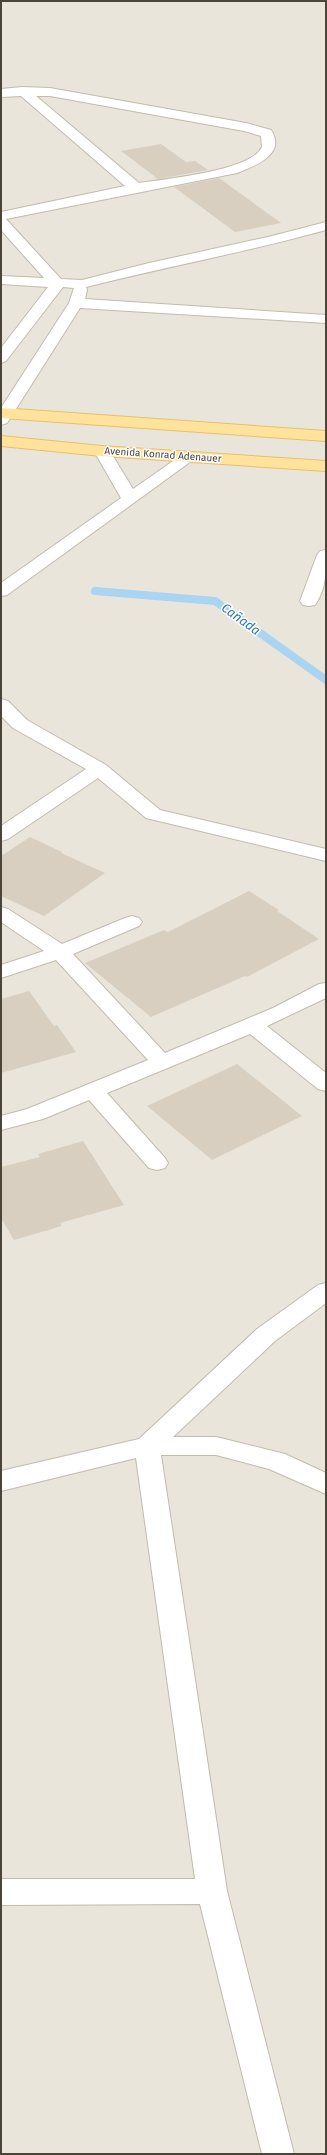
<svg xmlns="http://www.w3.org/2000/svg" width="327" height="2155" font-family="'Fira Sans',sans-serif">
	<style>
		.residential { fill: #eae5da }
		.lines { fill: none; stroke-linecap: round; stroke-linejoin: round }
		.stream { stroke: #a9d4f2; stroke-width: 8 }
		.building { fill: #d8cfc1 }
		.minor-casing { stroke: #c2bbae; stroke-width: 2 }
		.major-casing { stroke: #e6c16a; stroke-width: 2 }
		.minor { fill: #fff; fill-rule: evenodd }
		.major { fill: #ffe39c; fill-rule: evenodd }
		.labels { text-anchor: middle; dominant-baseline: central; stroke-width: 3; stroke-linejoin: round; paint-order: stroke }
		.far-street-label { font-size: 10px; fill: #4b4439; stroke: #fff }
		.water-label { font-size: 13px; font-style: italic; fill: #2e7ab2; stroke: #fff }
	</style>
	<rect width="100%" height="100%" fill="#f6f3ec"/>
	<path class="residential" d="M 6,1 L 326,1 L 326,2154 L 1,2154 L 1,3 Z"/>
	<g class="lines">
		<path class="stream" d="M 95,591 L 215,601 L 326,680"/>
	</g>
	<g class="building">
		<path d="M 161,144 L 186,162 L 195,161 L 208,170 L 158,179 L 121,151 Z"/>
		<path d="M 219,178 L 281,223 L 235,232 L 174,187 Z"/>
		<path d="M 30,837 L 62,852 L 61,853 L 105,873 L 44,916 L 1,896 L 1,856 Z"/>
		<path d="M 249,891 L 279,910 L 277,911 L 319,939 L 247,977 L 245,976 L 151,1017 L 85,963 L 164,930 L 168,932 Z"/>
		<path d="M 29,991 L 54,1026 L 57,1025 L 76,1052 L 1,1073 L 1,999 Z"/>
		<path d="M 237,1064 L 302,1116 L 212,1160 L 147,1106 Z"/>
		<path d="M 83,1141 L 124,1205 L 60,1223 L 62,1226 L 14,1240 L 1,1218 L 1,1167 L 40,1157 L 38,1154 Z"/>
	</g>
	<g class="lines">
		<defs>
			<g id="minor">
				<path d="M 22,87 L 50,88 L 246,123 L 271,130 C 287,154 255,166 237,173 L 6,219 L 61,279 L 82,280 L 149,263 L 268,237 L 326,222 L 326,230 C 246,252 166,267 86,287 L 87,290 L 85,299 L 326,315 L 326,323 L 80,308 L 9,420 L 7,423 L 1,425 L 1,408 L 69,303 L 74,288 L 63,287 L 6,361 L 1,363 L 1,348 L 48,287 L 1,284 L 1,276 L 44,278 L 1,230 L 1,212 L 125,186 L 21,96 L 1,97 L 1,89 ZM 36,96 L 50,96 L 244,131 L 261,136 L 262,147 C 251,171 164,179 139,183 Z"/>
				<path d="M 102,446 L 108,448 L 133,489 L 183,454 L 195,454 L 197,457 L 7,595 L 1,596 L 1,583 L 121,498 L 94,451 L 96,448 Z"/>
				<path d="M 326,550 C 326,569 327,588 315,605 L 309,606 L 303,605 L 300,601 L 317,555 L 320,551 Z"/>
				<path d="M 1,699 L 8,701 L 27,720 L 106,765 L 160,810 L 326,849 L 326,861 L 146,818 L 98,778 L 8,839 L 1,841 L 1,826 L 86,769 L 13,728 L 1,716 Z"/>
				<path d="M 1,907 L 8,909 L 62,944 L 125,918 L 132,916 L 139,918 L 142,922 L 139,926 L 73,954 L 165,1053 L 273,1008 L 319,984 L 326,983 L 326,998 L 267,1026 L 326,1073 L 326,1091 L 318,1089 L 250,1034 L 107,1093 L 165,1158 L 168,1163 L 165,1168 L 157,1170 L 149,1168 L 89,1100 L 43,1119 L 1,1130 L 1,1116 L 27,1109 L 148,1060 L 56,960 L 1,978 L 1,965 L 44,951 L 1,922 Z"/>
				<path d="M 326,1283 L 326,1303 L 275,1341 L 173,1437 L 216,1437 L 285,1454 L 326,1473 L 326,1494 L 269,1469 L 216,1455 L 161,1455 L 227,1891 L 294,2154 L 262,2154 L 200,1904 L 1,1905 L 1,1879 L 195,1879 L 136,1458 L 1,1491 L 1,1471 L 139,1439 L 257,1329 L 318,1285 Z"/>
			</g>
			<g id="major">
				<path d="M 1,408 L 326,431 L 326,441 L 1,418 Z"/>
				<path d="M 1,436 L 102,446 L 326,461 L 326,471 L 102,456 L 1,446 Z"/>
			</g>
		</defs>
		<use href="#minor" class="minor-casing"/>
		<use href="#major" class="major-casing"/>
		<use href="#minor" class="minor"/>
		<use href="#major" class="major"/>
	</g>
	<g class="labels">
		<g class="far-street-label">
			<text transform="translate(163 455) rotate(4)">Avenida Konrad Adenauer</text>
		</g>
		<g class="water-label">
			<text transform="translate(241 619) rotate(36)">Cañada</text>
		</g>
	</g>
	<rect width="327" height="2155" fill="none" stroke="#4b4439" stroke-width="4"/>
</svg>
